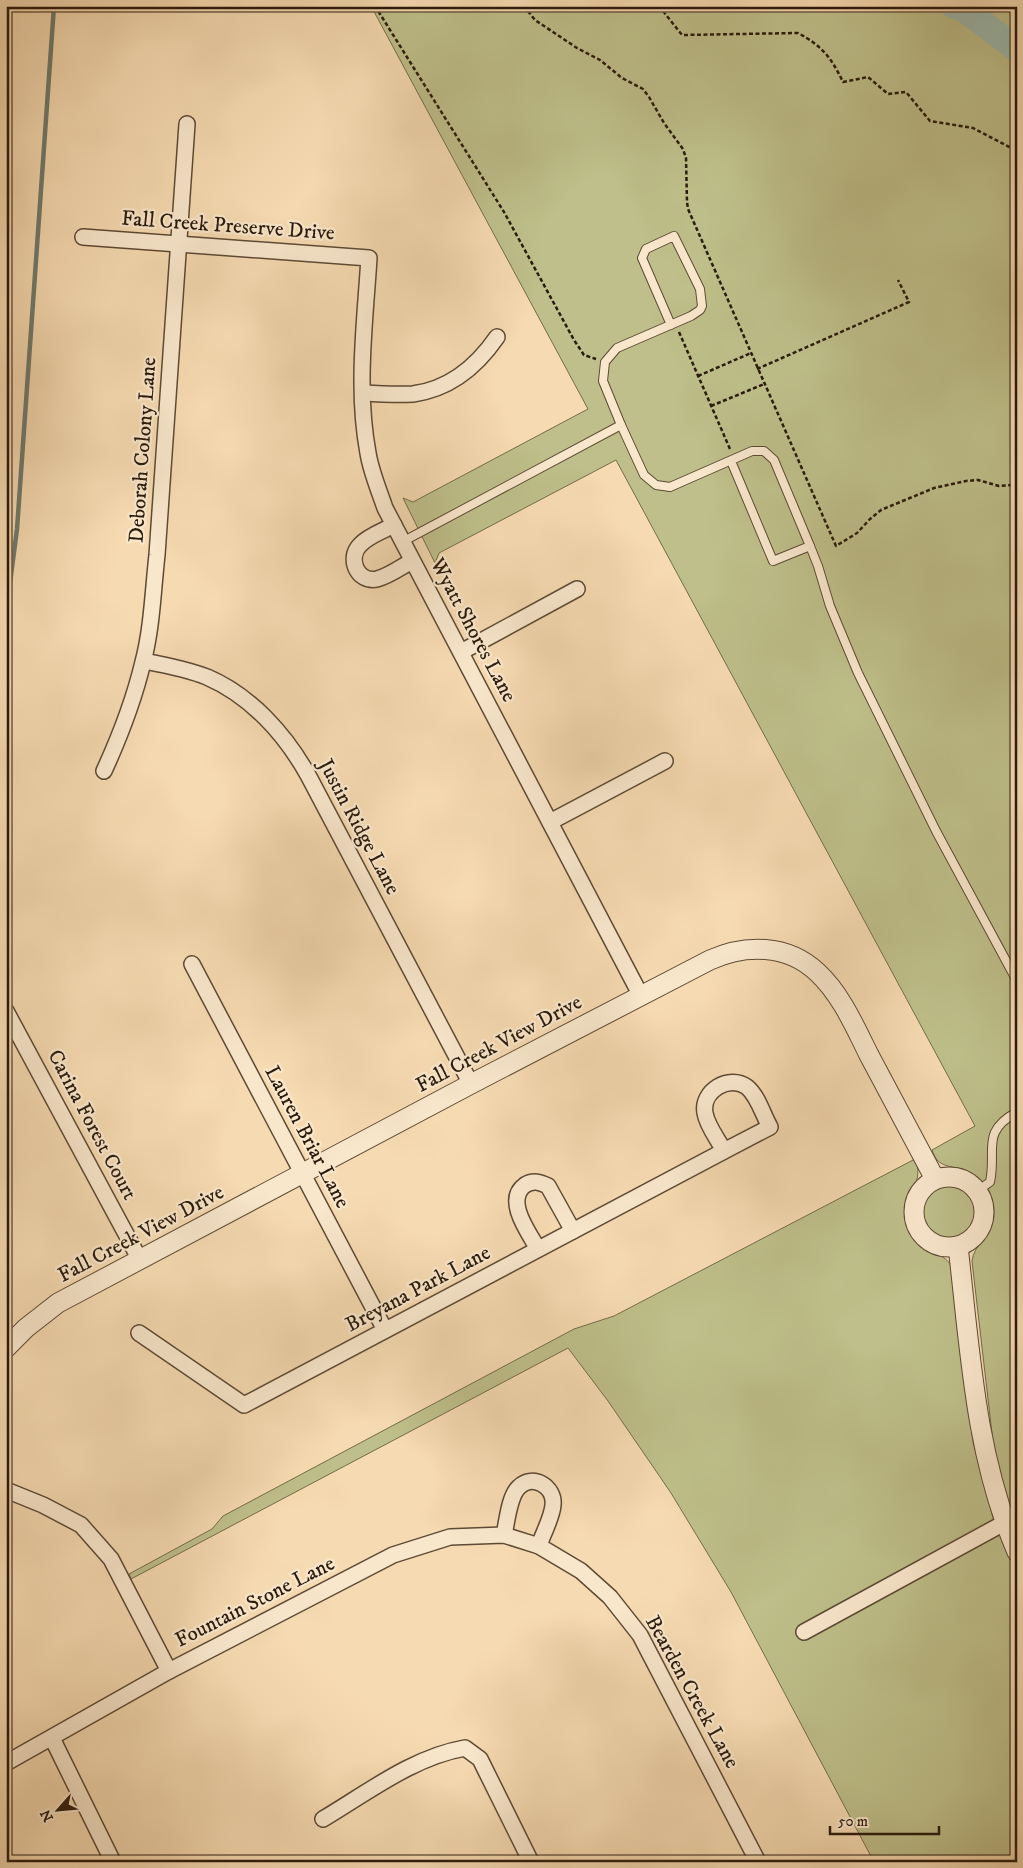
<svg xmlns="http://www.w3.org/2000/svg" width="1023" height="1868" font-family="'IM FELL DW Pica',serif">
	<style>
		.green { fill: #bebf8a; stroke: #746c4b }
		.lines { fill: none; stroke-linecap: round; stroke-linejoin: round }
		.stream { stroke: #6f7a6d; stroke-width: 4.5 }
		.river { stroke: #9dbaae; stroke-width: 26 }
		.service-casing { stroke: #5d4a35; stroke-width: 10 }
		.minor-casing { stroke: #5d4a35; stroke-width: 18 }
		.tertiary-casing { stroke: #5d4a35; stroke-width: 21 }
		.path { stroke: #2a1a0c; stroke-width: 2.5; stroke-dasharray: 4 2.5; stroke-linecap: butt }
		.service { stroke: #f9e7cc; stroke-width: 8 }
		.minor { stroke: #f9e7cc; stroke-width: 15 }
		.tertiary { stroke: #f9e7cc; stroke-width: 19 }
		.labels { text-anchor: middle; dominant-baseline: central; stroke-width: 4.5; stroke-linejoin: round; paint-order: stroke }
		.street-label { font-size: 21px; fill: #2a1a0c; stroke: #f9e7cc }
	</style>
	<rect width="100%" height="100%" fill="#f6dab1"/>
	<filter id="stains"><feTurbulence type="fractalNoise" baseFrequency=".004" numOctaves="4"/><feColorMatrix values="0 0 0 0 .2 0 0 0 0 .09 0 0 0 0 .02 0 0 0 .5 -.17"/></filter>
	<radialGradient id="worn" r=".72"><stop offset=".6" stop-color="#630" stop-opacity="0"/><stop offset="1" stop-color="#630" stop-opacity=".3"/></radialGradient>
	<g class="green">
		<path d="M 371,6 L 1017,6 L 1017,1527 L 1003,1487 L 993,1442 L 972,1261 C 974,1245 989,1237 993,1221 C 998,1199 983,1176 962,1169 C 954,1167 944,1167 937,1160 C 935,1157 933,1153 932,1150 L 975,1126 L 616,460 L 439,553 L 435,563 L 403,498 L 413,502 L 588,409 Z"/>
		<path d="M 915,1159 C 927,1186 897,1199 909,1229 C 919,1254 940,1249 951,1265 L 973,1442 L 993,1518 L 1017,1573 L 1017,1862 L 874,1862 L 731,1592 L 671,1493 L 608,1401 L 568,1348 L 131,1579 L 129,1574 L 212,1529 L 223,1516 L 574,1329 L 614,1316 Z"/>
		<circle cx="949" cy="1212" r="26"/>
	</g>
	<g class="lines">
		<path class="stream" d="M 6,614 L 17,529 L 54,6"/>
		<path class="river" d="M 954,6 L 964,9 L 1017,49"/>
		<defs>
			<g id="service">
				<path d="M 621,425 L 603,381 L 605,362 L 617,348 L 691,316 L 700,310 L 702,306 L 700,289 L 674,236 L 646,249 L 642,258 L 671,325"/>
				<path d="M 402,542 L 621,425 L 644,475 L 656,485 L 670,487 L 752,451 L 764,451 L 774,460 L 810,546 L 773,561 L 731,461"/>
				<path d="M 810,546 L 818,566 L 830,606 L 858,673 L 936,831 L 1017,981"/>
				<path d="M 977,1191 L 990,1182 C 997,1150 980,1132 1017,1112"/>
			</g>
			<g id="minor">
				<path d="M 83,237 L 369,258 C 365,322 356,389 368,453 C 371,472 379,490 385,508 L 641,996"/>
				<path d="M 363,393 C 379,394 397,395 413,394 C 450,389 477,366 497,337"/>
				<path d="M 394,525 C 383,531 368,536 360,545 C 347,558 357,583 377,579 C 389,576 401,567 412,561"/>
				<path d="M 461,652 L 577,589"/>
				<path d="M 144,661 C 165,665 187,669 207,677 C 251,696 285,734 308,775 L 471,1084"/>
				<path d="M 104,771 C 120,736 134,700 143,662 C 152,628 153,590 157,555 L 187,124"/>
				<path d="M 550,822 L 665,761"/>
				<path d="M 192,964 L 385,1330"/>
				<path d="M 6,1011 L 140,1260"/>
				<path d="M 538,1249 C 529,1233 504,1200 525,1185 C 533,1180 540,1182 548,1186 L 573,1231"/>
				<path d="M 139,1333 L 244,1405 L 724,1151 C 718,1139 707,1126 705,1113 C 701,1091 729,1074 747,1087 C 758,1096 763,1115 770,1127 L 724,1151"/>
				<path d="M 6,1490 L 43,1505 L 81,1525 L 111,1559 L 169,1671"/>
				<path d="M 504,1535 C 507,1522 509,1496 519,1487 C 533,1473 555,1487 553,1505 C 552,1518 543,1533 539,1546"/>
				<path d="M 804,1632 L 1017,1516"/>
				<path d="M 52,1738 L 113,1862"/>
				<path d="M 6,1763 L 169,1671 L 393,1555 L 450,1537 L 504,1535 L 539,1546 L 581,1571 L 610,1597 L 640,1635 L 758,1862"/>
				<path d="M 323,1819 C 367,1793 413,1757 465,1748 L 480,1759 L 531,1862"/>
			</g>
			<g id="tertiary">
				<circle cx="949" cy="1212" r="35"/>
				<path d="M 958,1246 C 970,1350 975,1455 1017,1552"/>
				<path d="M 6,1348 L 26,1328 L 58,1303 L 471,1084 L 710,960 C 745,944 787,944 817,972 C 841,994 855,1027 869,1055 C 891,1096 913,1138 935,1179"/>
			</g>
		</defs>
		<use href="#service" class="service-casing"/>
		<use href="#minor" class="minor-casing"/>
		<use href="#tertiary" class="tertiary-casing"/>
		<g class="path">
			<path d="M 375,6 L 504,212 L 574,340 L 584,355 L 596,359"/>
			<path d="M 524,6 L 535,20 L 577,48 L 600,60 L 622,78 L 643,89 L 649,97 L 664,123 L 683,149 L 686,158 L 687,202 L 688,209 L 836,546 L 857,533 L 870,519 L 881,510 L 934,488 L 966,481 L 978,480 L 999,486 L 1011,485 L 1017,481"/>
			<path d="M 659,6 L 682,35 L 798,33 C 822,46 831,57 843,82 L 868,77 L 888,94 L 906,92 L 930,121 L 973,128 L 1017,151"/>
			<path d="M 679,332 L 730,449"/>
			<path d="M 757,369 L 909,302 L 898,280"/>
			<path d="M 698,376 L 751,353"/>
			<path d="M 711,406 L 764,384"/>
		</g>
		<use href="#service" class="service"/>
		<use href="#minor" class="minor"/>
		<use href="#tertiary" class="tertiary"/>
	</g>
	<g class="labels">
		<g class="street-label">
			<text transform="translate(228 226) rotate(4)">Fall Creek Preserve Drive</text>
			<text transform="translate(143 450) rotate(-86)">Deborah Colony Lane</text>
			<text transform="translate(473 630) rotate(62)">Wyatt Shores Lane</text>
			<text transform="translate(359 827) rotate(62)">Justin Ridge Lane</text>
			<text transform="translate(499 1044) rotate(-28)">Fall Creek View Drive</text>
			<text transform="translate(92 1125) rotate(62)">Carina Forest Court</text>
			<text transform="translate(307 1137) rotate(62)">Lauren Briar Lane</text>
			<text transform="translate(141 1234) rotate(-28)">Fall Creek View Drive</text>
			<text transform="translate(418 1289) rotate(-28)">Breyana Park Lane</text>
			<text transform="translate(255 1602) rotate(-27)">Fountain Stone Lane</text>
			<text transform="translate(692 1692) rotate(61)">Bearden Creek Lane</text>
		</g>
	</g>
	<rect width="1023" height="1868" fill="none" stroke="#f6dab1" stroke-width="25"/>
	<rect x="8" y="8" width="1008" height="1853" fill="none" stroke="#2a1a0c" stroke-width="2.5"/>
	<rect x="12" y="12" width="998" height="1843" fill="none" stroke="#2a1a0c"/>
	<g transform="translate(58 1810) rotate(243)" stroke="#f9e7cc" stroke-width="4" paint-order="stroke">
	<path d="M0-4L9 19L0 12L-9 19Z" fill="#2a1a0c"/>
	<text y="-8" font-size="14" font-weight="bold" text-anchor="middle" fill="#2a1a0c">N</text>
	</g>
	<path d="M830 1826v8h109v-8" fill="none" stroke="#2a1a0c" stroke-width="2.5"/>
	<text x="838" y="1826" font-size="15" fill="#2a1a0c" stroke="#f9e7cc" stroke-width="4" paint-order="stroke">50 m</text>
	<rect width="100%" height="100%" filter="url(#stains)"/>
	<rect width="100%" height="100%" fill="url(#worn)"/>
</svg>
